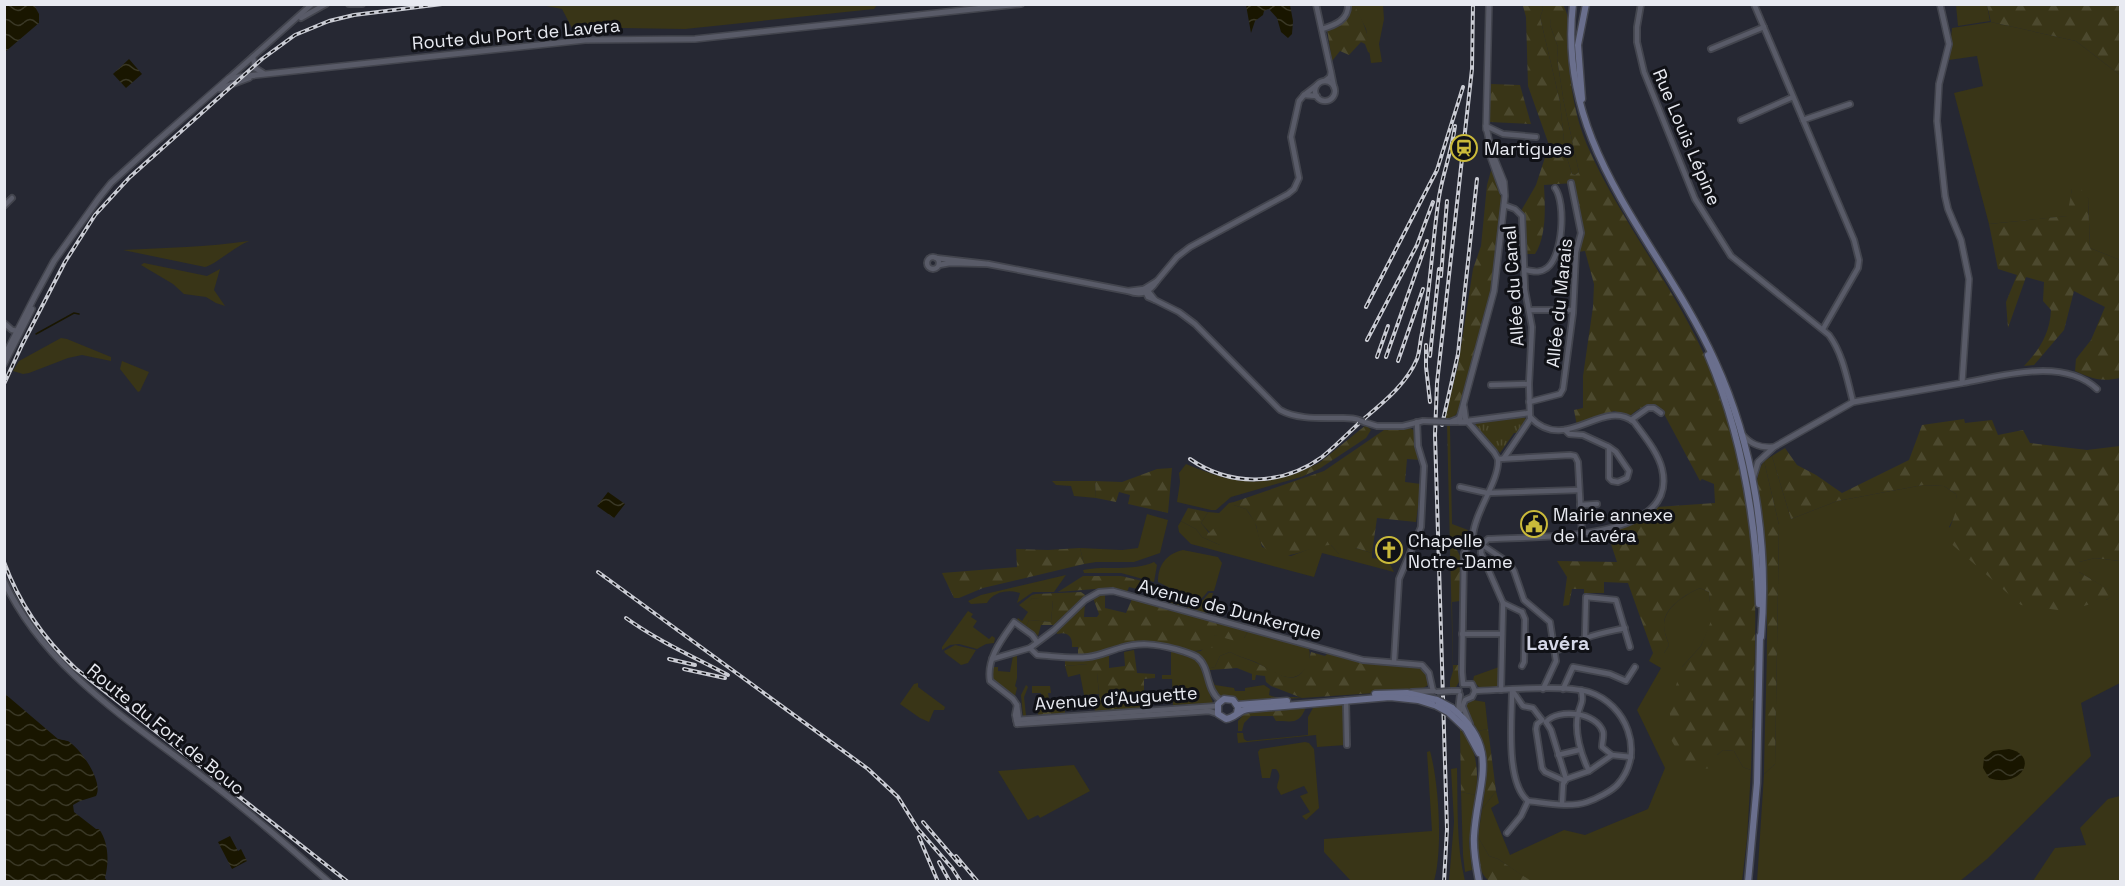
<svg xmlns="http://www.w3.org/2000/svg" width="2125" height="886" font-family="'Space Grotesk',sans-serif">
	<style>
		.grass { fill: #393517 }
		.forest { fill: url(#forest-firs) }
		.park { fill: url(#park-tufts) }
		.water { fill: url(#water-waves) }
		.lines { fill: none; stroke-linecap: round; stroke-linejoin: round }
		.stream { stroke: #191600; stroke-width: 1.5 }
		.minor-casing { stroke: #43454e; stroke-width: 8 }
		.tertiary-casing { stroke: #43454e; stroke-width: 8 }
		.secondary-casing { stroke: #43454e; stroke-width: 9 }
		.minor { stroke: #595b68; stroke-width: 4.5 }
		.tertiary { stroke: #595b68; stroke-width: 5 }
		.secondary { stroke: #6a6f8d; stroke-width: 6 }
		.rail-casing { stroke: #caccd4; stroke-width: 4 }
		.rail { stroke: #101116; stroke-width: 1.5; stroke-dasharray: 4.5; stroke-linecap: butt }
		.minor-bridge-casing { stroke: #43454e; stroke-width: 8; stroke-linecap: butt }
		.secondary-bridge-casing { stroke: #43454e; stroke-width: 9; stroke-linecap: butt }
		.minor-bridge { stroke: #595b68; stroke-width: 4.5 }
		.secondary-bridge { stroke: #6a6f8d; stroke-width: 6 }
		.labels { text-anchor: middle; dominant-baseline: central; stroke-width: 6; stroke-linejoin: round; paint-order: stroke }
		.street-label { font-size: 18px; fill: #e8eaf1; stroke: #101116 }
		.poi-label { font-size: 18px; fill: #e8eaf1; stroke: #101116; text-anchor: start }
		.neighbourhood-label { font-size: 20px; font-weight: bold; fill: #d5d8e7; stroke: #101116 }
	</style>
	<defs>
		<pattern id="forest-firs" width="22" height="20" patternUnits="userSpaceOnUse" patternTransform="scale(1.5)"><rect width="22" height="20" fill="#393517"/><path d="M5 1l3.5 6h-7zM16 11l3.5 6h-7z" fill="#4c492e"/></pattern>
		<pattern id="park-tufts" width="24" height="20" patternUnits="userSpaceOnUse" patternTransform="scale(1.5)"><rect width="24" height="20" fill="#393517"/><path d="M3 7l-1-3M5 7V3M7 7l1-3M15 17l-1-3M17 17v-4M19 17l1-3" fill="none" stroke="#4c492e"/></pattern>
		<pattern id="water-waves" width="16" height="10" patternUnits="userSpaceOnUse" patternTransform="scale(1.5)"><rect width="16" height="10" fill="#191600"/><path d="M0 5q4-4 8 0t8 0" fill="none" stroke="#3a3826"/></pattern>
	</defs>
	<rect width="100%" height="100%" fill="#262833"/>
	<g class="grass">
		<path d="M 541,5 L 877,5 L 874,9 L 685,29 L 622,28 L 576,30 L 572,28 L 562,9 Z"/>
		<path d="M 1354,5 L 1383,5 L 1384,19 L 1379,44 L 1382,62 L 1371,63 L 1366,29 Z"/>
		<path d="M 1542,5 L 1553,6 L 1550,25 L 1558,47 L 1557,58 L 1564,103 L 1579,172 L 1575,175 L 1572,174 L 1565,152 L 1560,102 L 1540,17 L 1543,9 Z"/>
		<path d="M 1956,5 L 1987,5 L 1990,21 L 1958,26 Z"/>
		<path d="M 1991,22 L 2076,41 L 2120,75 L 2120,260 L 2090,248 L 2088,198 L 2072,189 L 2068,216 L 1989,224 L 1954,93 L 1983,86 L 1977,56 L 1949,60 L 1952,28 Z"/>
		<path d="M 249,241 C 236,246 213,266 205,267 L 123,250 C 166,248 207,247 249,241 Z"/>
		<path d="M 144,263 L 207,276 L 220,269 L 214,290 L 225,306 L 216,303 L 206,297 L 184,294 L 173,284 L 141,265 Z"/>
		<path d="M 61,338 L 67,339 L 111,357 L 111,361 L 82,355 L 68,358 L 29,373 L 23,374 L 13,371 L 19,361 Z"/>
		<path d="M 122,361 L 149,372 L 140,391 L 138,392 L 120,369 Z"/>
		<path d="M 1772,456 L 1791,519 L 1837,501 L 1923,485 L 1944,486 L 1956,494 L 1959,508 L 1949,527 L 2106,600 L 2115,594 L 2079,572 L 2079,562 L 2095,558 L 2120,561 L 2120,683 L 2081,703 L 2091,756 L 1987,859 L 1960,881 L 1757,882 L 1764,774 L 1775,764 L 1779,525 L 1764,461 Z"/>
		<path d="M 1186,464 C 1227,481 1256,489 1299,472 L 1301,477 L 1231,497 L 1216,510 L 1211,510 L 1177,502 L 1180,482 L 1179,473 Z"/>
		<path d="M 1052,481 L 1095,481 L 1096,498 L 1074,496 L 1071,486 L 1056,485 Z"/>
		<path d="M 1234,502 L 1234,505 L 1246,509 L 1255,522 L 1262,547 L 1291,556 L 1322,544 L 1331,545 L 1339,554 L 1356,548 L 1372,553 L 1372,558 L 1388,560 L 1394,572 L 1322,553 L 1314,577 L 1191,544 L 1179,532 L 1178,526 L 1181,521 L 1196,529 L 1202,537 L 1220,545 L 1215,528 L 1210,533 L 1201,523 L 1208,512 L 1219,513 L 1229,503 Z"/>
		<path d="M 1147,514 L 1168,520 L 1160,553 L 1134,562 L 1096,562 L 1084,564 L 1080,548 L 1122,550 L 1138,548 Z"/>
		<path d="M 1183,550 L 1218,557 L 1222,563 L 1214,591 L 1208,591 C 1202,599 1194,608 1183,604 L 1170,588 L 1158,582 C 1158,565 1166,554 1183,550 Z"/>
		<path d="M 1154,562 L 1157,565 L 1154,582 L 1121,573 L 1084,573 L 1083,570 C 1106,565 1132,572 1154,562 Z"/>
		<path d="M 1066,575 L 1054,592 L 1033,592 L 1017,603 L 1020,593 C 1008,589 993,592 987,603 L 971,604 L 968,601 L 981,595 Z"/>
		<path d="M 1158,585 C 1171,587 1174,604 1186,608 L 1203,600 L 1209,593 L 1213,593 L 1208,613 L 1206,615 C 1186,609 1164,607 1158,585 Z"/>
		<path d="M 1700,588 L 1709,592 L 1712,621 L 1701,646 L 1682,667 L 1717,755 L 1723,750 L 1734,751 L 1743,767 L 1751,770 L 1747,839 L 1742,881 L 1530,881 L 1498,859 L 1489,856 L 1478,837 L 1482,809 L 1496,791 L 1499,803 L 1491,808 L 1510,855 L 1564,830 L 1585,835 L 1648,809 L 1665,768 L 1637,710 L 1661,668 L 1649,661 L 1653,653 L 1664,653 L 1669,645 C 1667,639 1664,632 1664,626 C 1663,608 1686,594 1700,588 Z"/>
		<path d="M 1032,598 L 1053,600 L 1051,622 L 1029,620 L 1026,627 L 1016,621 L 1018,618 L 1022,621 L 1028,612 L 1019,605 L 1023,602 L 1027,604 Z"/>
		<path d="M 968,611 L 973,614 L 971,617 L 977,621 L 973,627 L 989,639 L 992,636 L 995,638 L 994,643 L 986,644 L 977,649 L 959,644 L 950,645 L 942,650 L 942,647 Z"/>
		<path d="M 1248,631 L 1308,647 C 1311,653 1310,660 1307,666 C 1293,691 1270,668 1253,661 C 1245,658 1237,656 1230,652 L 1220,656 L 1215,667 L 1207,669 L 1191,652 L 1201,651 L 1214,635 L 1244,638 Z"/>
		<path d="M 955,645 L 976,650 L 968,663 L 961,665 L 945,653 L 944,651 Z"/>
		<path d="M 1171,651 L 1194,659 L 1199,663 L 1213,703 L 1173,705 L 1172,679 L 1162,679 L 1162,675 L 1171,675 Z"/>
		<path d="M 1017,655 L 1017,678 L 1015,686 L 1017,688 L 1015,696 L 993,680 L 992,667 L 998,667 L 998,671 L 1010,672 L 1013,656 Z"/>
		<path d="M 1088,664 L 1097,672 L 1099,694 L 1084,695 L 1080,674 L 1068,677 L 1065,666 Z"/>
		<path d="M 1386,664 L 1422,666 L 1427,673 L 1428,685 L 1422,689 L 1404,691 L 1386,672 Z"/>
		<path d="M 1499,667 L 1500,688 L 1480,688 L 1473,681 L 1474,676 Z"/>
		<path d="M 1212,679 L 1215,685 L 1234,688 L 1235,691 L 1245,691 L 1245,688 L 1264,685 L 1270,689 L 1269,695 C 1280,700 1291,695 1302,698 L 1240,702 L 1230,695 L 1219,696 L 1215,693 L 1210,680 Z"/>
		<path d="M 918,683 L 918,687 L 945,707 L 944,710 L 934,710 L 929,722 L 920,718 L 900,704 L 914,684 Z"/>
		<path d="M 1473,700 L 1485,702 L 1488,729 L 1478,731 C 1472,722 1465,715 1467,704 Z"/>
		<path d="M 1343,702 L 1346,745 L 1317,747 L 1316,735 L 1238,743 L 1237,733 L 1243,733 L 1244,739 L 1247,741 L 1308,735 L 1308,717 L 1314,706 Z"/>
		<path d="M 1305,742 L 1309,743 L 1314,749 L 1319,808 L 1306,820 L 1302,816 L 1310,812 L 1300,796 L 1308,793 L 1304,786 L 1281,795 L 1277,788 C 1277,780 1283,777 1276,769 L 1272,769 L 1270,778 L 1262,778 L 1258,752 L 1260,749 Z"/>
		<path d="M 1430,751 C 1439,783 1443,850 1434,881 L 1351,881 L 1324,852 L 1324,839 L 1432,831 L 1427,752 Z"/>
		<path d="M 1074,765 L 1090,791 L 1040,818 L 1038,815 L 1028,820 L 998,771 Z"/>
		<path d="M 1457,768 C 1458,806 1456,845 1465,881 L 1449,881 L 1454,822 L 1451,769 Z"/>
		<path d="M 1461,792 L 1476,795 L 1469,842 L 1472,870 L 1465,872 L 1463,855 Z"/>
		<path d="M 2120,796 L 2120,881 L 2033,881 L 2055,848 L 2086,845 L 2080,828 L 2108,799 Z"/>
	</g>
	<g class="forest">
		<path d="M 1351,5 L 1354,5 C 1363,20 1369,35 1370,53 L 1368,52 L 1365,44 L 1361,42 L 1349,55 L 1340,51 L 1332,61 L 1327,29 C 1340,24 1351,20 1351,5 Z"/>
		<path d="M 1514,5 L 1542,5 L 1543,9 L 1540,17 L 1560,102 L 1565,152 L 1572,174 L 1575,175 L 1579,172 L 1564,103 L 1557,58 L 1558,47 L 1550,25 L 1552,5 L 1563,5 C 1572,19 1567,36 1568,53 C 1570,84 1575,117 1587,145 C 1621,223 1677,289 1710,368 C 1732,421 1748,481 1752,539 C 1759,615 1753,693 1751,770 L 1743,767 L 1734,751 L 1723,750 L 1717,755 L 1713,768 L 1689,770 L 1670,738 L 1670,704 L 1682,667 L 1701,646 L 1711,621 L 1709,592 L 1700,588 C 1686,594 1663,608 1664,625 C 1664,632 1667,639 1669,645 L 1664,653 L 1653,653 L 1628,583 L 1604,582 L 1604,593 L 1584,593 L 1584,589 L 1572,589 L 1569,605 L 1563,606 L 1567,577 L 1557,561 L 1617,562 L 1607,532 L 1640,521 L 1657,507 L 1715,503 L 1714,484 L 1702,479 L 1700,481 L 1663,412 C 1651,401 1641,406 1630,416 L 1614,411 L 1577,426 L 1574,410 L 1583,408 L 1583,376 L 1593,307 L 1594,284 L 1585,251 L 1577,252 L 1582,227 L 1573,183 L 1544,185 C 1545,207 1547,235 1535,254 L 1526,254 L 1525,227 L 1521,211 L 1536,185 L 1549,145 L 1528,86 L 1526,17 L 1523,6 Z"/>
		<path d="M 1987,5 L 2120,5 L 2120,75 L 2076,41 L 1991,22 Z"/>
		<path d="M 1490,84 L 1520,85 L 1531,124 L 1490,122 Z"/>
		<path d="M 1492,167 L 1499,185 L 1502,206 L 1492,288 L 1462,401 C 1459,411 1456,419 1444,420 L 1458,366 L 1473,269 L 1481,246 L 1487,185 Z"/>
		<path d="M 2080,188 L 2088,198 L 2090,248 L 2120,260 L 2120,378 C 2101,382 2093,379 2075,371 L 2076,359 L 2091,340 L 2105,307 L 2074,291 L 2064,330 L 2034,365 L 2024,366 C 2040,349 2050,333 2051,310 L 2043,301 L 2044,282 L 2026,277 L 2008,328 L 2006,302 L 2017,275 L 1998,269 L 1989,224 L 2067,216 L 2072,189 Z"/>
		<path d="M 1964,419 L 1965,423 L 1992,420 L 1998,435 L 2023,430 L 2030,443 L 2087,450 L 2120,446 L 2120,561 L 2095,558 L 2079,562 L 2079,572 L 2116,594 L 2106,600 L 2065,611 L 2021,605 L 1947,540 C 1949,522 1960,513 1956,494 L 1944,486 L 1923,485 L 1837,501 L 1791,519 L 1772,456 L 1785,448 L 1797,465 L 1816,475 L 1842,493 L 1909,460 L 1922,425 Z"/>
		<path d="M 1447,423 L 1450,424 L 1450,430 L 1452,524 L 1468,530 L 1463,543 L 1457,550 L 1460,556 L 1460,601 L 1452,602 L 1453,665 L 1459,665 L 1459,682 L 1456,687 L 1450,689 L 1450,681 L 1453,671 Z"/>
		<path d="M 1366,425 L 1371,430 L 1366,438 L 1319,469 L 1301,477 L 1299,472 L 1319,463 Z"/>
		<path d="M 1410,428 L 1415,431 L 1416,445 L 1421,460 L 1407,459 L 1405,482 L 1421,484 L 1416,522 L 1377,518 L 1372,553 L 1356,548 L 1348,555 L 1339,554 L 1331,545 C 1310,544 1282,568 1264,547 C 1259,543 1258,532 1256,525 C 1253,519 1250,514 1246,509 L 1234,505 L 1234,502 L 1324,471 L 1384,430 Z"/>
		<path d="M 1764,461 L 1779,525 L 1775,764 L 1764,774 C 1765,695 1771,616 1763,538 C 1761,513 1749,483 1764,461 Z"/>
		<path d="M 1172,468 L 1168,513 L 1128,504 L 1130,495 L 1119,492 L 1116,502 L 1096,498 L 1095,481 L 1122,482 L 1157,469 Z"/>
		<path d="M 1188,508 L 1208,512 L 1201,523 L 1209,533 L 1215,527 L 1220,537 L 1220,545 L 1202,537 L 1196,529 L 1181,521 Z"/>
		<path d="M 1080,548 L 1084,564 L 983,588 L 959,598 L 954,598 L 942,573 L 1017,567 L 1016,549 L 1048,550 Z"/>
		<path d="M 1083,576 L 1121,576 L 1155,584 L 1157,594 L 1129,587 L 1127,592 L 1107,588 L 1058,592 Z"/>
		<path d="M 1081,592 L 1085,595 L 1085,598 L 1054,629 L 1053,625 L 1041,625 L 1038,636 L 1026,627 L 1029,620 L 1051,622 L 1053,601 L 1032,598 L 1027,605 L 1023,602 L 1032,595 L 1036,594 Z"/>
		<path d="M 1105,593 L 1105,608 L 1126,613 L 1132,599 L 1248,631 L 1244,638 L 1239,642 L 1214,635 L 1215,647 L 1191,652 L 1153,642 L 1139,642 L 1124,644 L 1095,654 L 1065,656 L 1065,654 L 1078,655 L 1078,647 L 1072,647 C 1073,637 1068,631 1057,634 L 1056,631 L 1085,603 L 1084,617 L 1097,617 L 1099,614 L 1093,598 Z"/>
		<path d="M 1134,650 L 1137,673 L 1155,674 L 1155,678 L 1144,679 L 1144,708 L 1095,711 L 1094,703 L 1100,703 L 1097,673 L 1087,674 L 1087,664 L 1065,666 L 1065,659 L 1109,653 L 1109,668 L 1125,666 L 1124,652 Z"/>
		<path d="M 1230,652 C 1237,656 1245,658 1252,661 C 1278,671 1300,697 1311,652 L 1325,656 L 1329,652 L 1386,664 L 1386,672 C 1396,675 1403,679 1404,691 L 1302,698 L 1271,686 L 1266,682 L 1265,676 L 1256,675 L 1255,680 L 1252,680 L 1252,674 L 1237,668 L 1210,670 L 1211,675 L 1208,675 L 1207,669 L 1215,667 L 1220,656 Z"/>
		<path d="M 1026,685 L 1028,687 L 1024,697 L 1026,716 L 1038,715 L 1037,702 L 1041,701 L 1041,693 L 1032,693 L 1032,686 L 1050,686 L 1051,693 L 1048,693 L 1049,699 L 1053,699 L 1054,707 L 1065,706 L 1065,714 L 1025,717 L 1023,716 L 1021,695 Z"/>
		<path d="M 1306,707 C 1299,725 1293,721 1276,721 L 1273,716 L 1251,716 L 1244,723 L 1242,731 L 1238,731 L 1238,721 L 1246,712 Z"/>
		<path d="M 1460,725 C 1476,748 1479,768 1476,795 L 1461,792 Z"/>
		<path d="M 1488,729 L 1496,791 L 1482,809 C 1487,781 1488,758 1478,731 Z"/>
		<path d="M 1478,837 L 1489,856 L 1498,859 L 1531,881 L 1489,881 C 1476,871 1478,852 1478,837 Z"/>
	</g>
	<path class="park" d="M 1524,417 L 1527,420 L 1517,433 L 1514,433 L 1500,453 L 1475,425 L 1480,421 Z"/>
	<g class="water">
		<path d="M 5,4 L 34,5 L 39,14 L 39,23 L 5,52 Z"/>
		<path d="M 1246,5 L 1290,5 L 1293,21 L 1292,34 L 1288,38 L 1281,32 L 1277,18 L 1269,9 L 1264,11 L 1263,15 L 1255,21 L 1251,33 Z"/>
		<path d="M 129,59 L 142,74 L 126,88 L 113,74 Z"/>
		<path d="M 608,492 L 625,504 L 614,518 L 597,506 Z"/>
		<path d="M 4,693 L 58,739 C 59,739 67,741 68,741 C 81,749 104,782 96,796 L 80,801 L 73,805 L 74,812 L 96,829 L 99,829 C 109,843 109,862 105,878 L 107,881 L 5,881 Z"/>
		<path d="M 2009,749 C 2039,755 2023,789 1989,778 L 1983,768 L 1984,758 L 1993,751 Z"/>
		<path d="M 230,836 L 238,851 L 241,849 L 247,861 L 232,869 L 218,842 Z"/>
	</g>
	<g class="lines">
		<path class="stream" d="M 36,334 L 74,313 L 79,314"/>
		<defs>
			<g id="minor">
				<path d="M 349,4 L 362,4"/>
				<path d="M 1316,4 L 1331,72"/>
				<path d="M 1641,4 L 1637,27 L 1637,42 L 1644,72 L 1695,199 L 1731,256 L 1829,335 C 1843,354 1847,379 1853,402"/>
				<path d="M 1754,4 L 1854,240 L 1859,260 L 1858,268 L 1823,329"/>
				<path d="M 301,18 L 326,4"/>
				<path d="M 1322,29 C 1335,25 1349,20 1348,4"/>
				<path d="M 1711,49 L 1764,27"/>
				<path d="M 253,57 L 255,68 L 263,73"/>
				<path d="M 229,78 L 312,4"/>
				<path d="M 1326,80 L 1330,77 L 1331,72 L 1334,87"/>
				<circle cx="1325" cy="91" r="10"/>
				<path d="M 1317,85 L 1304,95 L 1317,96"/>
				<path d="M 1741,120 L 1793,97"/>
				<path d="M 1803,120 L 1850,104"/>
				<path d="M 1486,126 L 1503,134 L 1536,137"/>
				<path d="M 4,206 L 12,198"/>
				<circle cx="933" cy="263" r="6"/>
				<path d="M 936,258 L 988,264 L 950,263 L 939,265"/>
				<path d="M 988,264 L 1128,291"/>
				<path d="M 1525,270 C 1533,271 1539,274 1547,268 C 1563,256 1566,203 1555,188"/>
				<path d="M 1157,281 L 1177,257 L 1190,247 L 1288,194 L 1294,189 L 1299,178 L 1291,137 L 1299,101 L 1304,95"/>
				<path d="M 1157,281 C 1149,293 1141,296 1128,291 L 1144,289 Z"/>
				<path d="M 1144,289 L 1148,291 L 1155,300 L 1148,297 Z"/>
				<path d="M 1155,300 L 1179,312 L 1195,324 L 1280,410 C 1296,419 1318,418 1336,418 C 1345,418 1351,417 1359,420"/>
				<path d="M 1529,310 L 1573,310"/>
				<path d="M 4,323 L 12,330 L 18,331"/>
				<path d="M 1962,383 C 2003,376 2063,357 2097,389"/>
				<path d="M 1491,385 L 1529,384"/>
				<path d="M 1529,402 L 1560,394 L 1563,389 L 1573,313 L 1576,252 L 1581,233 L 1571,183"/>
				<path d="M 1460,418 L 1450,422 L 1460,422"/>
				<path d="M 1631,420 L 1648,408 L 1654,408 L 1661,413"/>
				<path d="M 1364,422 L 1377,426 L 1403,426 L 1423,421"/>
				<path d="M 1565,430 L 1569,434 L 1583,435 L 1609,447 L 1609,478 L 1612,481 L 1618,482 L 1627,478 L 1629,471 L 1616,452 L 1609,447"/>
				<path d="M 1504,458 L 1531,418"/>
				<path d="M 1498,459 L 1570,455 L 1575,456 L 1578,462 L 1582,534"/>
				<path d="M 1498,459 L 1494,452 L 1467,421 L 1529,413"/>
				<path d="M 1460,487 L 1487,493 L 1579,490"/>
				<path d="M 1580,505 L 1597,504"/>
				<path d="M 1475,540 L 1509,563 L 1514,571 L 1524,600 L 1550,622 L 1556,661 L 1543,689"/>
				<path d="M 1471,542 L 1469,537 L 1473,535 C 1475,511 1500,480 1498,459"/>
				<path d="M 1482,545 L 1488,539 C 1530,536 1680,544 1662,469 C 1658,452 1644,436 1634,422 C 1602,397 1566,455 1530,417 L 1529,384 L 1532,327 L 1525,290 L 1522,216 L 1515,209 L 1504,205"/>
				<path d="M 1482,545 L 1481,553 L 1503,603 L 1522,612"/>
				<path d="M 1462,634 L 1502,634"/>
				<path d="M 1585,638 L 1586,597 L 1616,600 L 1630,647"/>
				<path d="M 1030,648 L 1037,655 C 1054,656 1071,659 1088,657 C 1099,656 1109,651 1120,648 C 1139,642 1156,644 1175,649 C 1182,651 1190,653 1197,657 C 1211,668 1205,690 1221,701"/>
				<path d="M 1554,650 C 1566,650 1575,642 1586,638 C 1599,633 1612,631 1625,628"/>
				<path d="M 992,659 L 1030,648 L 1054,630 L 1085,600 L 1099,592 L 1113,591 L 1363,660 L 1422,665 L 1429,673 L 1433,691"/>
				<path d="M 1394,662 L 1399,579 L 1421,527 L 1424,466 L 1418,446 L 1417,422"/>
				<path d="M 1522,666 L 1524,662 L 1525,619 L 1522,612"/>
				<path d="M 1463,684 L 1462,672 L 1464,553 L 1471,542 L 1475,540 L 1473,535"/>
				<path d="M 1463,684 L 1472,684 L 1475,691"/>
				<path d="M 1563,689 L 1573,667 L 1610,674 L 1626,681 L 1635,667"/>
				<path d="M 1501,690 L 1503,603"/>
				<path d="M 1512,690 C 1512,719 1505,782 1528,801"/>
				<path d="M 1512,690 L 1523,706 L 1533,708 L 1542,720"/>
				<path d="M 1581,690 C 1584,703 1581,702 1578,714 C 1574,732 1581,755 1589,771"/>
				<path d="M 1451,691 L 1459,691"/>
				<path d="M 1475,691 C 1504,690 1563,684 1589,692 C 1626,704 1646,752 1618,784 C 1612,791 1596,799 1587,802 C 1570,808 1546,803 1528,801"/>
				<path d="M 1412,692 L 1434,691"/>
				<path d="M 1346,700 L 1347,745"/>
				<path d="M 1017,705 L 1013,699 L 990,681 C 986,659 1002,639 1014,622 L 1032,635 L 1037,642"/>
				<path d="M 1017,705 L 1019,720 L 1017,724 L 1015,715 Z"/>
				<path d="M 1463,707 L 1470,724"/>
				<path d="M 1455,713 L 1461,710 L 1465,700 L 1472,697 L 1475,691"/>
				<path d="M 1458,713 L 1460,695"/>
				<path d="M 1016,720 L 1218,706"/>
				<path d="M 1542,720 L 1537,724 L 1536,729 L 1542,768 L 1545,772 L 1565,781"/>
				<path d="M 1546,722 C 1558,708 1597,712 1603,732 C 1604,736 1602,742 1602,747 L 1612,755 L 1631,757"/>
				<path d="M 1546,722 L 1551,730 L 1566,779"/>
				<path d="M 1017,724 L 1195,712 L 1209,711 L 1218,714"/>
				<path d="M 1558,755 L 1579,750"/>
				<path d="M 1562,803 L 1563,784 L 1566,779 L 1589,771 L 1612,755"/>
				<path d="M 1507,833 L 1521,816 L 1528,801"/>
			</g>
			<g id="tertiary">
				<path d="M 219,89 L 249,78"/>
				<path d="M 1486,129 L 1489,4"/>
				<path d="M 1487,147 L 1503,192"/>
				<path d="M 4,357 L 35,296 L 54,261 L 99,198 L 111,183 L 156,142 L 229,78 L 585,40 L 695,39 L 1021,4"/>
				<path d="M 4,364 L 32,309"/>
				<path d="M 1460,417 L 1494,291 L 1505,196 L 1504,182 L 1491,150 L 1486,126"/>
				<path d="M 1460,417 L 1460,422 L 1466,422 L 1464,407"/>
				<path d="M 1742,434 C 1750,444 1759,448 1773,447"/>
				<path d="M 1753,478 L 1758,462 L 1774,447 L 1853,402 L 1962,383 L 1969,279 L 1961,240 L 1948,209 L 1945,196 L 1937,121 L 1939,84 L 1949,44 L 1940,4"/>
				<path d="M 4,581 C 44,668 130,721 203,777 C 247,810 288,846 329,882"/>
			</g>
			<g id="secondary">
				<path d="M 1573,4 C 1556,149 1660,240 1715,361 C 1754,446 1769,545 1761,637"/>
				<path d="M 1582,99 L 1578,45 L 1586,4"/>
				<path d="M 1708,355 C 1742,435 1756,517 1759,604"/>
				<path d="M 1375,694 L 1407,693 L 1437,700"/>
				<path d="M 1237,705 L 1287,701"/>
				<path d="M 1452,708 C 1502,749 1477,783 1474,836 C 1473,851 1476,866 1479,882"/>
				<path d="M 1448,712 L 1466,729 L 1479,753"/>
				<path d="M 1237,713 L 1238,707 L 1233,700 L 1224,699 L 1218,704 L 1218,714 L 1226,719 C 1235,718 1239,710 1248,709 L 1390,697 L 1418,700 L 1437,706"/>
				<path d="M 1748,882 L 1757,783 L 1760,636"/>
			</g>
		</defs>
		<use href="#minor" class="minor-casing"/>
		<use href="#tertiary" class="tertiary-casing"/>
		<use href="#secondary" class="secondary-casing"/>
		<use href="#minor" class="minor"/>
		<use href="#tertiary" class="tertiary"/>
		<use href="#secondary" class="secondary"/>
		<defs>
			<g id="rail">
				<path d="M 1441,276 L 1447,201"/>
				<path d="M 1366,307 L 1437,170 L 1463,87"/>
				<path d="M 1367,340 L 1417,245 L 1433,202"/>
				<path d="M 1426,345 L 1426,367 L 1430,402"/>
				<path d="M 1430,356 L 1439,269"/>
				<path d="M 1377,357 L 1388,326"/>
				<path d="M 1386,357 L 1427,241"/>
				<path d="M 1398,361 L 1423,289"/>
				<path d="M 4,384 L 22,345 L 65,262 L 95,215 L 130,177 L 262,59 L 295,35 L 329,21 L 354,15 L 442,4"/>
				<path d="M 1442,425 L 1458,354 L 1477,179"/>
				<path d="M 1190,459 C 1230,487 1282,486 1322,457 C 1337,445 1351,430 1366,417 C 1385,401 1407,383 1417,359 C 1420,351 1420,341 1422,333 C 1431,288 1432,242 1439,197 C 1443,173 1452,150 1455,126"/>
				<path d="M 4,562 C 19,603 43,638 75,668 L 348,882"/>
				<path d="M 598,572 L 868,769 L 898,797 L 918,829 L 952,868 L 961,882"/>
				<path d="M 626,618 C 658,641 694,657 728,675"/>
				<path d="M 669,659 L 695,665"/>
				<path d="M 684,669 L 725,678"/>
				<path d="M 923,822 L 960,865"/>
				<path d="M 919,837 L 938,882"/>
				<path d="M 956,856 L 978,882"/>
				<path d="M 939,862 L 950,882"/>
				<path d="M 1444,882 L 1447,829 L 1435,435 L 1437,383 L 1472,69 L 1473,4"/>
			</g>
		</defs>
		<use href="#rail" class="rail-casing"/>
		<use href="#rail" class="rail"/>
		<defs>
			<g id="minor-bridge">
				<path d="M 1359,420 L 1364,422"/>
				<path d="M 1423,421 L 1450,422"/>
				<path d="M 1437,692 L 1451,691"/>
			</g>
			<g id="secondary-bridge">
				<path d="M 1437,700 L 1452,708"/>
				<path d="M 1437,706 L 1448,712"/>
			</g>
		</defs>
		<use href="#minor-bridge" class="minor-bridge-casing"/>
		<use href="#secondary-bridge" class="secondary-bridge-casing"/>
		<use href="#minor-bridge" class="minor-bridge"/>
		<use href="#secondary-bridge" class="secondary-bridge"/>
	</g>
	<defs>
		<symbol id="station-ring" viewBox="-11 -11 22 22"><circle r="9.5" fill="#101116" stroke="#caba3a" stroke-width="1.5"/><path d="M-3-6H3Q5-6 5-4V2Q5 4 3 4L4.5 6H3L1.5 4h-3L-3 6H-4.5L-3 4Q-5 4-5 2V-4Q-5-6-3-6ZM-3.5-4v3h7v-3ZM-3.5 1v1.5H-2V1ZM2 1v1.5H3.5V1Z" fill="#caba3a"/></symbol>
		<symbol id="civic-ring" viewBox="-11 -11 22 22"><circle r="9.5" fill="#101116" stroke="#caba3a" stroke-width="1.5"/><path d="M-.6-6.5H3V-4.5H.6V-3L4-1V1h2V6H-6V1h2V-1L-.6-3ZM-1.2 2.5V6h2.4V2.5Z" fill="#caba3a"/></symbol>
		<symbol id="church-ring" viewBox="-11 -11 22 22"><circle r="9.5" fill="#101116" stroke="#caba3a" stroke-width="1.5"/><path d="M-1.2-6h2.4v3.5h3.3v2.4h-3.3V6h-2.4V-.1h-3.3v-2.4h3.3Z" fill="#caba3a"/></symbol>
	</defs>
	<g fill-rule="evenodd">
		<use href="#station-ring" x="1449" y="133" width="30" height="30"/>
		<use href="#civic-ring" x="1519" y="509" width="30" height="30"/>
		<use href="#church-ring" x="1374" y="535" width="30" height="30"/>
	</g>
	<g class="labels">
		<g class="street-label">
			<text transform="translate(516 34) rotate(-5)">Route du Port de Lavera</text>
			<text transform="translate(1687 137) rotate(67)">Rue Louis Lépine</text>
			<text transform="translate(1513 286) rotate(-94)">Allée du Canal</text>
			<text transform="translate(1559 303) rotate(-84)">Allée du Marais</text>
			<text transform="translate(1230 609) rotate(15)">Avenue de Dunkerque</text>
			<text transform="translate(1116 698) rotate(-4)">Avenue d'Auguette</text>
			<text transform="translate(166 729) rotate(39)">Route du Fort de Bouc</text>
		</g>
		<g class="poi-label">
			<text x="1484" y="148">Martigues</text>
			<text x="1553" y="514">Mairie annexe<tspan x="1553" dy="21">de Lavéra</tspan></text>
			<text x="1408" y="540">Chapelle<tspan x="1408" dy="21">Notre-Dame</tspan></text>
		</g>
		<g class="neighbourhood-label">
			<text x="1558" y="643">Lavéra</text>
		</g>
	</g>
	<rect width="2125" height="886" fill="none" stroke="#e8eaf1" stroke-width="12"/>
</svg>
